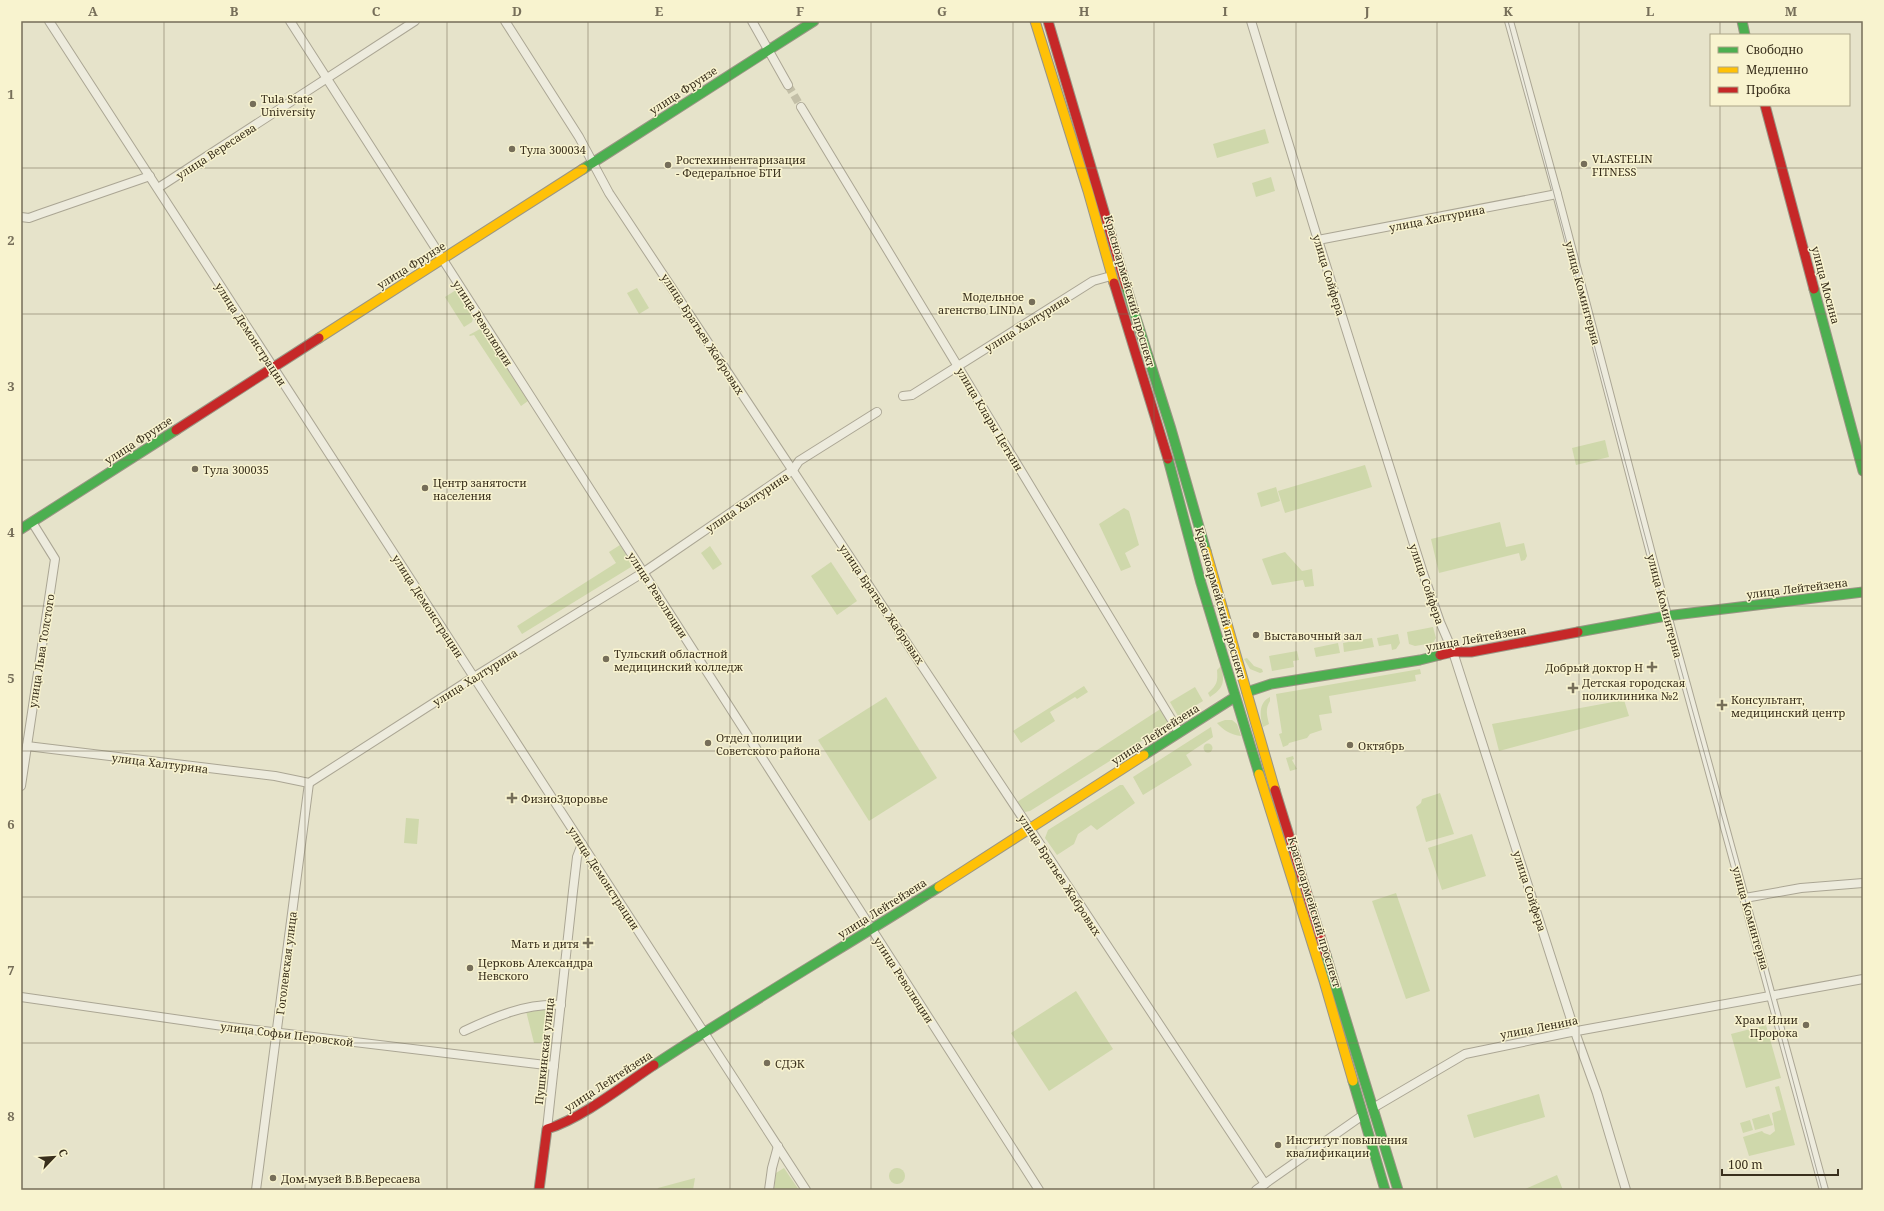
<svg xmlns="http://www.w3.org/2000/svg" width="1884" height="1211" font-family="'Noto Serif',serif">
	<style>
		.green { fill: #cfd8ab }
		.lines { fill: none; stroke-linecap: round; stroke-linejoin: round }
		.street-tunnel { stroke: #c3bfa7; stroke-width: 8; stroke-dasharray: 8 4; stroke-linecap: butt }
		.street-casing { stroke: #aba694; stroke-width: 10 }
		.fast-casing { stroke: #9a9584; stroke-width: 11 }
		.slow-casing { stroke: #9a9584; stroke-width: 11 }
		.jam-casing { stroke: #9a9584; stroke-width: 11 }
		.street { stroke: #edebdd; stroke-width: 8 }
		.fast { stroke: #4caf50; stroke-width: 9 }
		.slow { stroke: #ffc107; stroke-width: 9 }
		.jam { stroke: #c62828; stroke-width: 9 }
		.tram { stroke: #aca99d; stroke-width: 1 }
		.grid { fill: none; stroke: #766e59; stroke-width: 1; stroke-opacity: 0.55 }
		.poi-dot { fill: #766e59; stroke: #f8f3cf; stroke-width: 1.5 }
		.labels { text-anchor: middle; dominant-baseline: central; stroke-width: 3; stroke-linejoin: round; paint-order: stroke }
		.street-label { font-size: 11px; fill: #392f1c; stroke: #f8f3cf }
		.poi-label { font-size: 11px; fill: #392f1c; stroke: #f8f3cf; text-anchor: start }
		.neatline { fill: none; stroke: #766e59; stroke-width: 1.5 }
		.grid-label { font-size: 13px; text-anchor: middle; font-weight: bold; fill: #766e59 }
	</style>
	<rect width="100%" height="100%" fill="#e6e3ca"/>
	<g class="green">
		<path d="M 1265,129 L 1269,143 L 1217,158 L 1213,144 Z"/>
		<path d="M 1271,177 L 1275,191 L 1256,197 L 1252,183 Z"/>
		<path d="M 637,288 L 649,308 L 639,314 L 627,293 Z"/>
		<path d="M 456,290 L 473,318 L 472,322 L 464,327 L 445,297 Z"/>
		<path d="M 480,329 L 484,333 L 528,401 L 521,406 L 474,335 L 470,336 L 469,335 Z"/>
		<path d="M 1605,440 L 1609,457 L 1576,465 L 1572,448 Z"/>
		<path d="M 1365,465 L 1372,487 L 1285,513 L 1278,491 Z"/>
		<path d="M 1276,487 L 1280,501 L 1261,507 L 1257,493 Z"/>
		<path d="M 1124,508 L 1129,511 L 1139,545 L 1125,553 L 1131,567 L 1121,571 L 1099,524 Z"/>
		<path d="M 1500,522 L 1506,547 L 1524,543 L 1527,556 L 1525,560 L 1521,561 L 1519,553 L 1439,573 L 1431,539 Z"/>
		<path d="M 620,545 L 630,561 L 631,567 L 522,634 L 517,626 L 616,563 L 609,552 Z"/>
		<path d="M 710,546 L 722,564 L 713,570 L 701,553 Z"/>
		<path d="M 1285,552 L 1302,571 L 1312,569 L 1314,586 L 1305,587 L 1303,580 L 1272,585 L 1262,559 Z"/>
		<path d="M 831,562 L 857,601 L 837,615 L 811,576 Z"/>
		<path d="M 1433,627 L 1436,638 L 1433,643 L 1415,646 L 1409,644 L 1407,632 Z"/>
		<path d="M 1398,634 L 1400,643 L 1396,649 L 1392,650 L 1391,644 L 1379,646 L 1377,638 Z"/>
		<path d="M 1372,638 L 1374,647 L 1344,652 L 1343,643 Z"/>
		<path d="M 1338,643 L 1340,653 L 1316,657 L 1314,648 Z"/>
		<path d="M 1297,651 L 1299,660 L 1293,661 L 1294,667 L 1272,671 L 1269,656 Z"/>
		<path d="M 1247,658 L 1254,666 L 1262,669 L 1263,672 L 1260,673 L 1250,669 L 1244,659 Z"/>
		<path d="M 1221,666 C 1225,682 1224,688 1210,697 L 1208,693 C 1217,685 1218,682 1217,670 Z"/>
		<path d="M 1420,669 L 1421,674 L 1415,675 L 1416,681 L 1329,696 L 1332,713 L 1319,715 L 1322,730 L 1310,734 L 1307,738 L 1289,743 L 1288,745 L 1283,747 L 1279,734 L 1282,733 L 1276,694 Z"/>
		<path d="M 1084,686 L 1088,692 L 1077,699 L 1075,697 L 1050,712 L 1055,721 L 1021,743 L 1013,731 Z"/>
		<path d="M 1195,687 L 1203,701 L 1178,716 L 1170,702 Z"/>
		<path d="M 886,697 L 937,778 L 869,821 L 818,740 Z"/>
		<path d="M 1270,697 L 1270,701 C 1265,709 1267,715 1269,724 L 1263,727 C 1260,716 1258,703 1270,697 Z"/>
		<path d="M 1624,700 L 1629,716 L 1499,751 L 1492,724 Z"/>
		<path d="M 1162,708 L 1168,721 L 1164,727 L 1030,811 L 1025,812 L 1017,802 Z"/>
		<path d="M 1225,720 L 1232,720 L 1237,724 L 1241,736 C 1231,735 1223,730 1217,723 Z"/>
		<path d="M 1211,727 L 1213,737 L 1186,755 L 1192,765 L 1143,795 L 1133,777 Z"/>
		<circle cx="1208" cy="748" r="4.5"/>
		<path d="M 1293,756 L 1294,759 L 1292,760 L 1297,769 L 1290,771 L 1286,758 Z"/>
		<path d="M 1120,785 L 1123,785 L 1135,803 L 1097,830 L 1091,825 L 1078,834 L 1074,844 L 1057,855 L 1045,838 L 1048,830 Z"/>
		<path d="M 1440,793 L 1454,834 L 1426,842 L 1416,807 L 1421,803 L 1422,799 Z"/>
		<path d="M 406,818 L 419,819 L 417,844 L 404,843 Z"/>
		<path d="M 1472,834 L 1486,876 L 1442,890 L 1428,848 Z"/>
		<path d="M 1396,893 L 1430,991 L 1406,999 L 1372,901 Z"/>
		<path d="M 1076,991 L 1113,1049 L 1049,1091 L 1011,1033 Z"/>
		<path d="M 547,1008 L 544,1043 L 534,1043 L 526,1011 Z"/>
		<path d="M 1766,1025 L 1781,1078 L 1746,1088 L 1731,1034 Z"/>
		<path d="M 1779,1086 L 1795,1145 L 1749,1156 L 1743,1137 L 1762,1131 L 1764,1133 L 1770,1135 L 1775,1131 L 1772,1113 L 1781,1110 L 1775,1087 Z"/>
		<path d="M 1539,1094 L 1545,1117 L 1474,1138 L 1467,1115 Z"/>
		<path d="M 1769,1114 L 1773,1125 L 1755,1130 L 1752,1119 Z"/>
		<path d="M 1750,1120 L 1753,1130 L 1743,1133 L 1740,1123 Z"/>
		<circle cx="897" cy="1176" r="8"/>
		<path d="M 784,1168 L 799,1190 L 774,1190 L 776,1173 Z"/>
		<path d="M 1557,1175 L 1563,1190 L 1523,1190 Z"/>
		<path d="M 695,1178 L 693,1190 L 657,1190 L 658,1188 Z"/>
	</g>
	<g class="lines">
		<path class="street-tunnel" d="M 788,85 L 801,107"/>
		<defs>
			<g id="street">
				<path d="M 49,21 L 806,1190"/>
				<path d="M 290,21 L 1039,1190"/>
				<path d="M 505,21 L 579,137 L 609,193 L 1265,1184"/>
				<path d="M 752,21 L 788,85"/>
				<path d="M 1251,21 L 1318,240 L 1423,573 L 1440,622 L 1453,652 L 1575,1032 L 1597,1093 L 1626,1190"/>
				<path d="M 1509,21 L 1557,194 L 1667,615 L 1824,1190"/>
				<path d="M 801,107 L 1179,732"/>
				<path d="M 158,188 L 415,21"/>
				<path d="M 21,217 L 29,218 L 40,214 L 150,176"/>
				<path d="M 1318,240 L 1557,194"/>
				<path d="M 903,396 L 912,395 L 1093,281 L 1111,276"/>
				<path d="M 27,746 L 275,776 L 309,783 L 474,677 L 644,572 L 793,470 L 799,461 L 877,412"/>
				<path d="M 21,786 L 55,559 L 32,522"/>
				<path d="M 1745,898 L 1801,888 L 1863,883"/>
				<path d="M 21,997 L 230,1027 L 554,1066"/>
				<path d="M 464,1031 C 494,1017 526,1003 561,1005"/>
				<path d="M 1373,1108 L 1465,1054 L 1566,1033 L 1863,979"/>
				<path d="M 547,1129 L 573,891 L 577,857 L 582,844"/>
				<path d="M 256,1190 L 309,783"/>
				<path d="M 769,1190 L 772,1168 L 778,1146"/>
				<path d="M 1256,1190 L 1363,1115"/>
			</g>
			<g id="fast">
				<path d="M 1742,21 L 1745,35"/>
				<path d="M 583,169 L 814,21"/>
				<path d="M 1126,286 L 1171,429 L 1206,551"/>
				<path d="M 1814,289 L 1863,471"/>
				<path d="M 1168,459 L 1201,583 L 1259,774"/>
				<path d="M 21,529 L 176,430"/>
				<path d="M 1578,632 L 1666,616 L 1863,592"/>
				<path d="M 1247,692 L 1271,684 L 1420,660 L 1440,655"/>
				<path d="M 1144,755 L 1235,697"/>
				<path d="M 1326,955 L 1398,1190"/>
				<path d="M 654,1065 C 748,1003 844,947 939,887"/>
				<path d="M 1353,1081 L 1385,1190"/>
			</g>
			<g id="slow">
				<path d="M 1035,21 L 1088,191 L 1114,283"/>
				<path d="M 319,338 L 583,169"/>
				<path d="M 1206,551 L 1275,790"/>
				<path d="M 1259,774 L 1324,981 L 1353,1081"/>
				<path d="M 939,887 L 1144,755"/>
			</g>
			<g id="jam">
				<path d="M 1048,21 L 1126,286"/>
				<path d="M 1765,105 L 1814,289"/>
				<path d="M 1114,283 L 1168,459"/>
				<path d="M 176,430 L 319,338"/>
				<path d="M 1440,655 L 1453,652 L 1471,652 L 1578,632"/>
				<path d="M 1275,790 L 1326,955"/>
				<path d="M 539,1190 L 547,1129 C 581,1119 624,1085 654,1065"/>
			</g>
		</defs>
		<use href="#street" class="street-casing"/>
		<use href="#fast" class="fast-casing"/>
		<use href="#slow" class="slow-casing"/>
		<use href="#jam" class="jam-casing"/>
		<use href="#street" class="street"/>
		<use href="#fast" class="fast"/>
		<use href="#slow" class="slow"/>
		<use href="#jam" class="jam"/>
		<path class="tram" d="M 1508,21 L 1666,615 L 1746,903 L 1822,1190"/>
	</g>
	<path class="grid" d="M 164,21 L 164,1190M 305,21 L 305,1190M 447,21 L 447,1190M 588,21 L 588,1190M 730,21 L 730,1190M 871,21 L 871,1190M 1013,21 L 1013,1190M 1154,21 L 1154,1190M 1296,21 L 1296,1190M 1437,21 L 1437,1190M 1579,21 L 1579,1190M 1720,21 L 1720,35M 1720,105 L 1720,1190M 21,168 L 1863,168M 21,314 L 1863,314M 21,460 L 1863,460M 21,606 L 1863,606M 21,751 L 1863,751M 21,897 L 1863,897M 21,1043 L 1863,1043"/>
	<g class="poi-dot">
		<circle cx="253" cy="104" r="4"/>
		<circle cx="512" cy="149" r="4"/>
		<circle cx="1584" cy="164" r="4"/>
		<circle cx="668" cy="165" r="4"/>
		<circle cx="1032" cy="302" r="4"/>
		<circle cx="195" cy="469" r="4"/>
		<circle cx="425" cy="488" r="4"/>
		<circle cx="1256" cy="635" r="4"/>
		<circle cx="606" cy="659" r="4"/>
		<path d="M1650 661h4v4h4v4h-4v4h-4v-4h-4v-4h4z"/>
		<path d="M1571 682h4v4h4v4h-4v4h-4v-4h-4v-4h4z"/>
		<path d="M1720 699h4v4h4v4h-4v4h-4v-4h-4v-4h4z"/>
		<circle cx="708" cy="743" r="4"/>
		<circle cx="1350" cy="745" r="4"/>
		<path d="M510 792h4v4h4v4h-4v4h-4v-4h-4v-4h4z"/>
		<path d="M586 937h4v4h4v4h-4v4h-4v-4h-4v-4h4z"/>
		<circle cx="470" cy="968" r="4"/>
		<circle cx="1806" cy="1025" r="4"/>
		<circle cx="767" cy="1063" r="4"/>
		<circle cx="1278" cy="1145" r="4"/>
		<circle cx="273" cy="1178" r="4"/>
	</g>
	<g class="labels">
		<g class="street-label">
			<text transform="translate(683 90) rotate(-33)">улица Фрунзе</text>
			<text transform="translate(216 151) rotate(-33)">улица Вересаева</text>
			<text transform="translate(1437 218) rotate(-11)">улица Халтурина</text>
			<text transform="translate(411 265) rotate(-32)">улица Фрунзе</text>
			<text transform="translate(1329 275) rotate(73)">улица Сойфера</text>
			<text transform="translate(1826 285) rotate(75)">улица Мосина</text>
			<text transform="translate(1130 291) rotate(74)">Красноармейский проспект</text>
			<text transform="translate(1583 293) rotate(75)">улица Коминтерна</text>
			<text transform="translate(483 323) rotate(57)">улица Революции</text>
			<text transform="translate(1027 323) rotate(-32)">улица Халтурина</text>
			<text transform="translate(251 334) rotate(57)">улица Демонстрации</text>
			<text transform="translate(703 334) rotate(57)">улица Братьев Жабровых</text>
			<text transform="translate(990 419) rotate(59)">улица Клары Цеткин</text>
			<text transform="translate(138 440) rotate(-33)">улица Фрунзе</text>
			<text transform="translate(747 502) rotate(-34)">улица Халтурина</text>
			<text transform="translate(1427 584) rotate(71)">улица Сойфера</text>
			<text transform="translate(1797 588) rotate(-7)">улица Лейтейзена</text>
			<text transform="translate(658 595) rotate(57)">улица Революции</text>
			<text transform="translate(1221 603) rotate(74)">Красноармейский проспект</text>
			<text transform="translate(882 604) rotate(56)">улица Братьев Жабровых</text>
			<text transform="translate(428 606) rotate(57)">улица Демонстрации</text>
			<text transform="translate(1665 606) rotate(75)">улица Коминтерна</text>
			<text transform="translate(1476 638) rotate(-10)">улица Лейтейзена</text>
			<text transform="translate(41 651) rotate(-81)">улица Льва Толстого</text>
			<text transform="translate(475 677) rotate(-32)">улица Халтурина</text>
			<text transform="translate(1155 734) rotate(-33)">улица Лейтейзена</text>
			<text transform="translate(160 763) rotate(7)">улица Халтурина</text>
			<text transform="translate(1060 875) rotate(57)">улица Братьев Жабровых</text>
			<text transform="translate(604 878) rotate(57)">улица Демонстрации</text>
			<text transform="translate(1530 891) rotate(72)">улица Сойфера</text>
			<text transform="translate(882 908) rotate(-32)">улица Лейтейзена</text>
			<text transform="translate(1315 912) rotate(73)">Красноармейский проспект</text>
			<text transform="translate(1751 918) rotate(74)">улица Коминтерна</text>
			<text transform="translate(286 963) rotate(-83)">Гоголевская улица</text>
			<text transform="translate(904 980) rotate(57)">улица Революции</text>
			<text transform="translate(1539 1027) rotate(-11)">улица Ленина</text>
			<text transform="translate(287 1034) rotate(7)">улица Софьи Перовской</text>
			<text transform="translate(544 1051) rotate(-84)">Пушкинская улица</text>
			<text transform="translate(608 1081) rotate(-33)">улица Лейтейзена</text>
		</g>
		<g class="poi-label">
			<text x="261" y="98">Tula State<tspan x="261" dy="13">University</tspan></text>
			<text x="520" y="149">Тула 300034</text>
			<text x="1592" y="158">VLASTELIN<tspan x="1592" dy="13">FITNESS</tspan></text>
			<text x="676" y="159">Ростехинвентаризация<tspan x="676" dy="13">- Федеральное БТИ</tspan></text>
			<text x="1024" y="296" text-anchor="end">Модельное<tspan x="1024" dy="13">агенство LINDA</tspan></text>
			<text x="203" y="469">Тула 300035</text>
			<text x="433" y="482">Центр занятости<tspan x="433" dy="13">населения</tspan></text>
			<text x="1264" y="635">Выставочный зал</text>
			<text x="614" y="653">Тульский областной<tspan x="614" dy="13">медицинский колледж</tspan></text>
			<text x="1643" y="667" text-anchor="end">Добрый доктор Н</text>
			<text x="1582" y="682">Детская городская<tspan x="1582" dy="13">поликлиника №2</tspan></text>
			<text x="1731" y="699">Консультант,<tspan x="1731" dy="13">медицинский центр</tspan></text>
			<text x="716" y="737">Отдел полиции<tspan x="716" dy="13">Советского района</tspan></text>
			<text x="1358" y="745">Октябрь</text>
			<text x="521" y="798">ФизиоЗдоровье</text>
			<text x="579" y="943" text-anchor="end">Мать и дитя</text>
			<text x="478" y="962">Церковь Александра<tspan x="478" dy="13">Невского</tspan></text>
			<text x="1798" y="1019" text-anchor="end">Храм Илии<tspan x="1798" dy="13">Пророка</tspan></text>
			<text x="775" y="1063">СДЭК</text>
			<text x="1286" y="1139">Институт повышения<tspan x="1286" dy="13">квалификации</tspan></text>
			<text x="281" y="1178">Дом-музей В.В.Вересаева</text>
		</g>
	</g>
	<rect width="1884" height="1211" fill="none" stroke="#f8f3cf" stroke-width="44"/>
	<rect x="1710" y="34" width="140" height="72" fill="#f8f3cf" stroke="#aca587"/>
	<rect x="1718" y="47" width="20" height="6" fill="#4caf50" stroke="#aca587"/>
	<text x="1746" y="54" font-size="12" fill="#392f1c">Свободно</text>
	<rect x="1718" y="67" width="20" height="6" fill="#ffc107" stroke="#aca587"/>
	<text x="1746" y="74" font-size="12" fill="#392f1c">Медленно</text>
	<rect x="1718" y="87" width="20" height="6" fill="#c62828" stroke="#aca587"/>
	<text x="1746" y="94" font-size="12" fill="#392f1c">Пробка</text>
	<g transform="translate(54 1157) rotate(65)" stroke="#f8f3cf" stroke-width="3" paint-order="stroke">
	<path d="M0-3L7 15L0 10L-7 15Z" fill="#392f1c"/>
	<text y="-6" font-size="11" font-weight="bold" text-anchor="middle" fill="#392f1c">С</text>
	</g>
	<path d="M1722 1169v6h116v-6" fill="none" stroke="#392f1c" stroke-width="2"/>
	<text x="1728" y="1169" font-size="12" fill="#392f1c" stroke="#f8f3cf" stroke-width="3" paint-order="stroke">100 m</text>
	<rect x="22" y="22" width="1840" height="1167" class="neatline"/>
	<g class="grid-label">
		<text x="93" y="16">A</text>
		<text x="234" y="16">B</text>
		<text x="376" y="16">C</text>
		<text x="517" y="16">D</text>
		<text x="659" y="16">E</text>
		<text x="800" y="16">F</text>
		<text x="942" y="16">G</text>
		<text x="1084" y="16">H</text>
		<text x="1225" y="16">I</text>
		<text x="1367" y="16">J</text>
		<text x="1508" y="16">K</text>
		<text x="1650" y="16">L</text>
		<text x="1791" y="16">M</text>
		<text x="11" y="99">1</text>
		<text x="11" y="245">2</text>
		<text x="11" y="391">3</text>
		<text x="11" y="537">4</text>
		<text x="11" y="683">5</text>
		<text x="11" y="829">6</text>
		<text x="11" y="975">7</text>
		<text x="11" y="1121">8</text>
	</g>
</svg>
